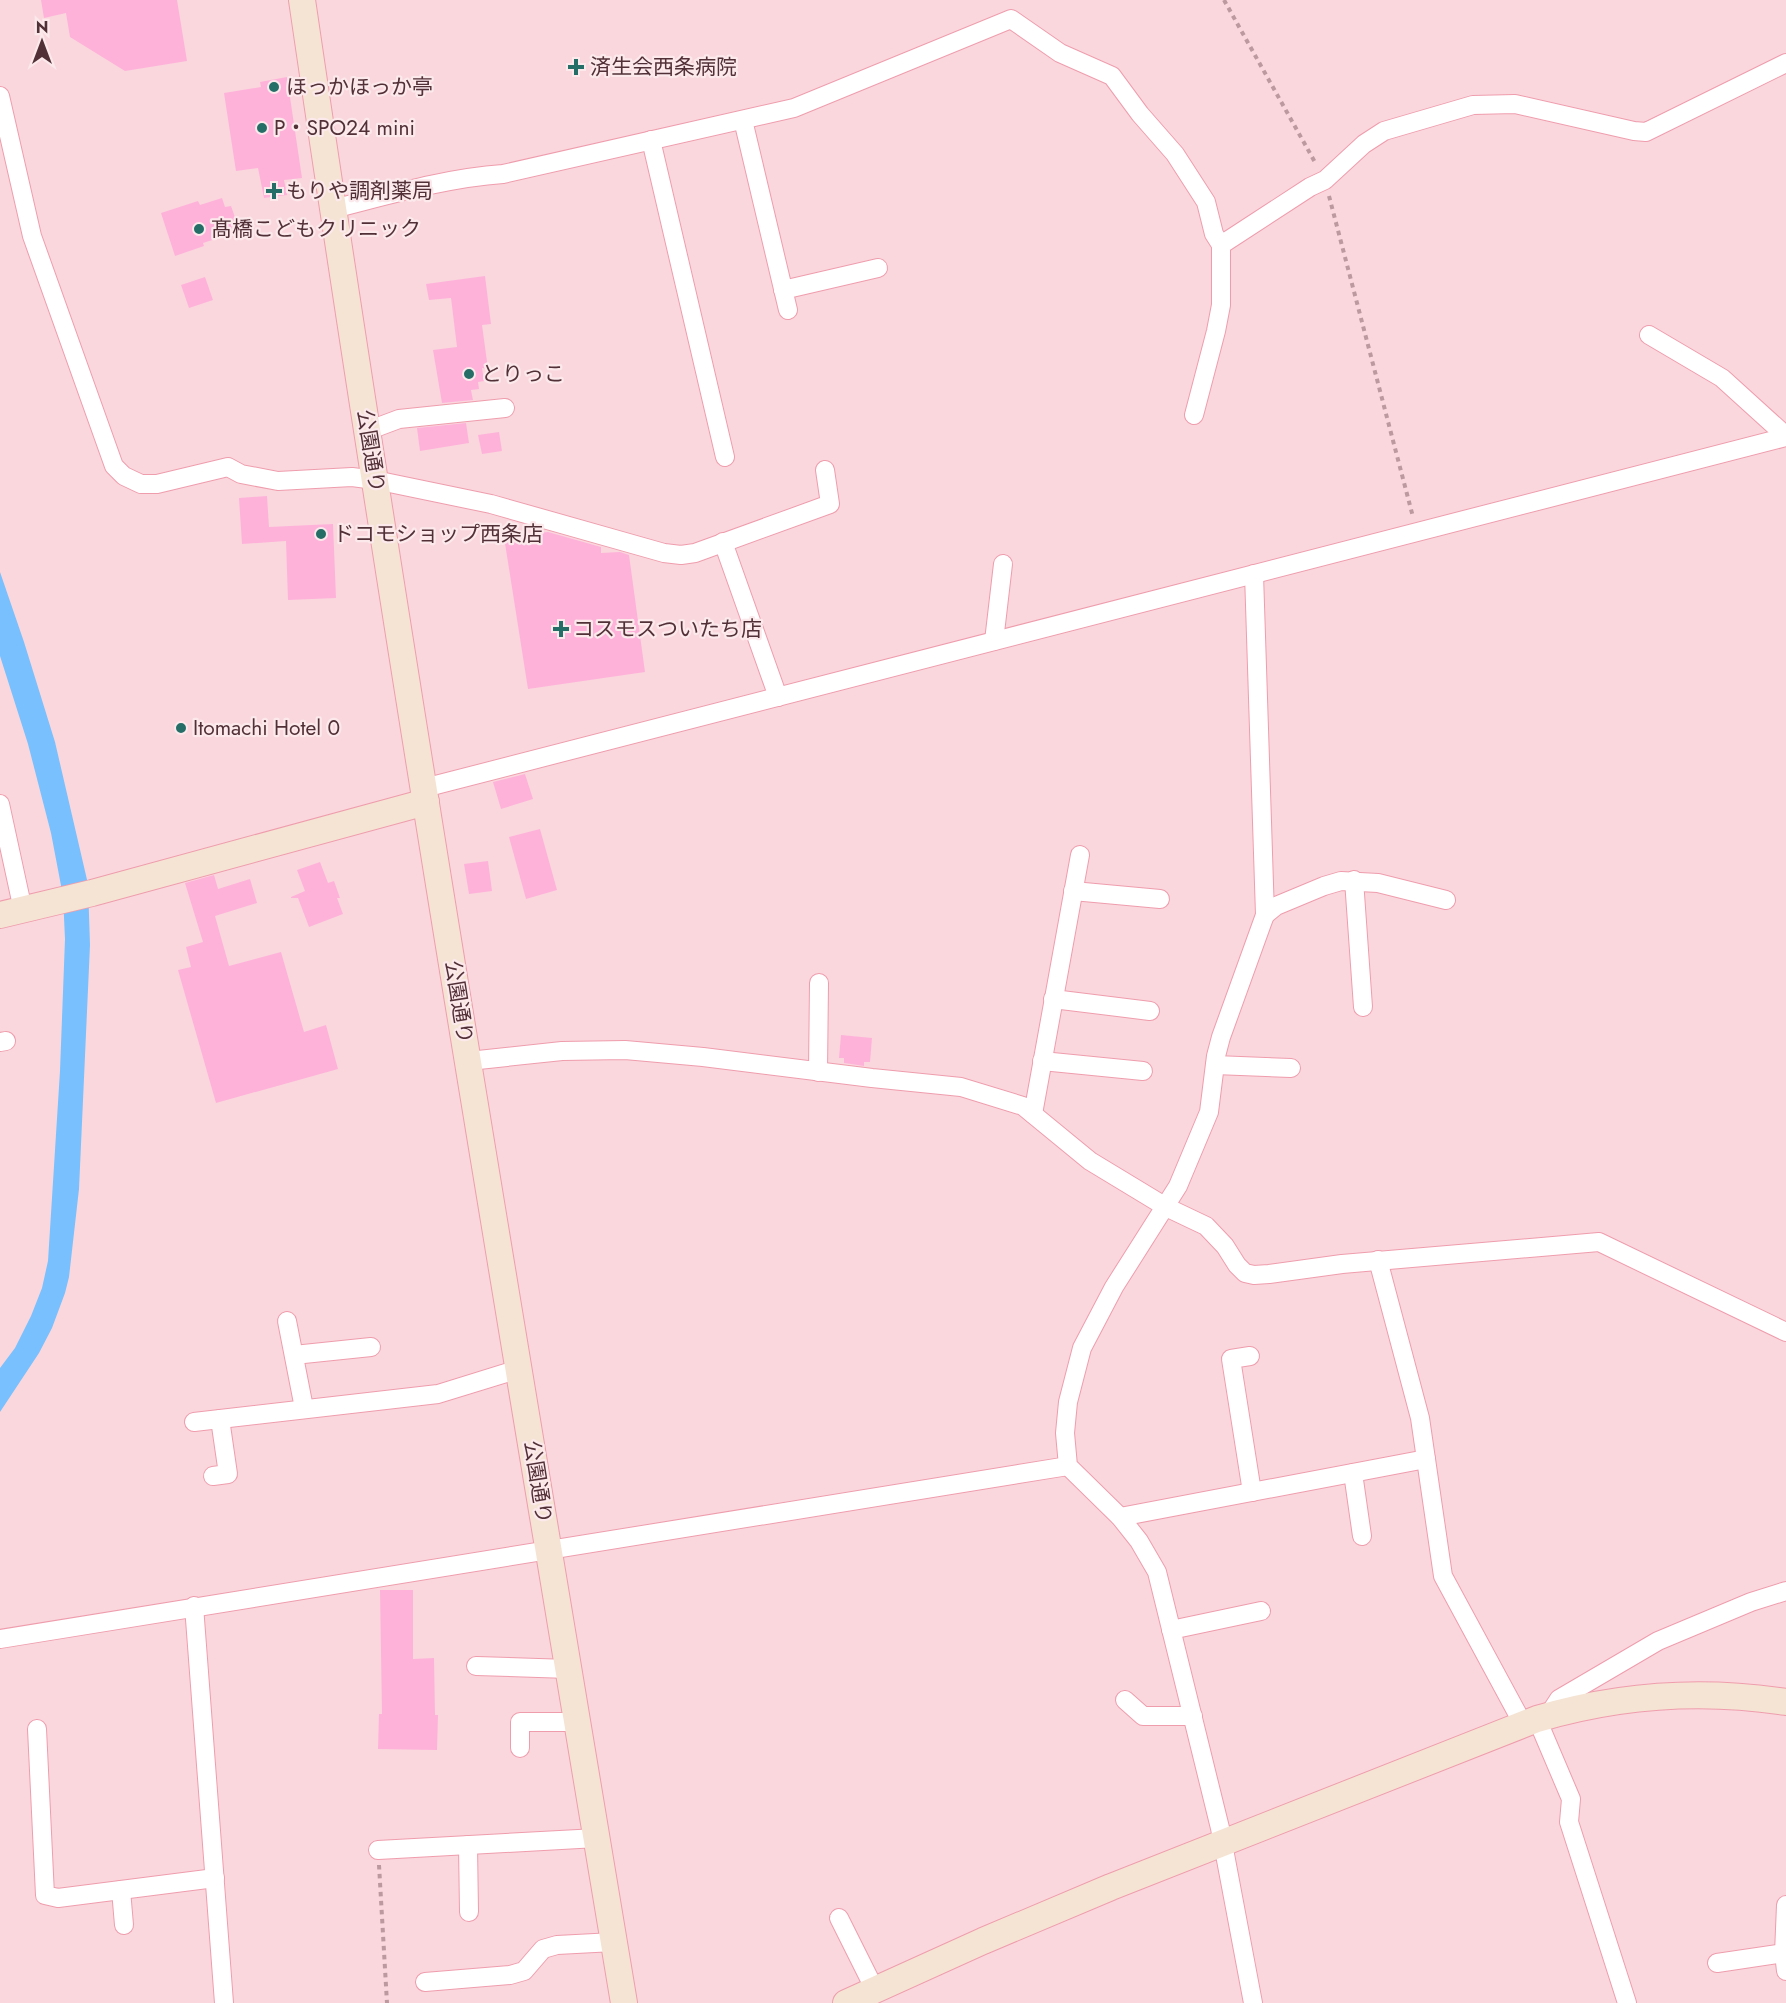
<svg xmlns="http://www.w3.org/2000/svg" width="1786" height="2003" font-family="Jost,'Noto Sans JP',sans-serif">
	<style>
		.water { fill: #79c0fe }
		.building { fill: #feb2da }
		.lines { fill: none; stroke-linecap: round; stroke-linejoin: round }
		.street-casing { stroke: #ef9dad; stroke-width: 20 }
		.secondary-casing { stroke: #ef9dad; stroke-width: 28 }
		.path { stroke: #bb999f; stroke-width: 4; stroke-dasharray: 4.5 4.5; stroke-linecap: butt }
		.street { stroke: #fff; stroke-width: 18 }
		.secondary { stroke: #f5e4d3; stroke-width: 26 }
		.poi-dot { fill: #256e67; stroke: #fbe9ec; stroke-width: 2 }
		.labels { text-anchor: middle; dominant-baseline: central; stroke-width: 4.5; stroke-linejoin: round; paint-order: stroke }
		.poi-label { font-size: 21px; fill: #523037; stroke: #fbe9ec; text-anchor: start }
		.street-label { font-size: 21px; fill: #523037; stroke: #fbe9ec }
	</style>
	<rect width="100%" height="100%" fill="#fad7dd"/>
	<path class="water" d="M 0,572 L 24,642 L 55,742 L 88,884 L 90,945 L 79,1189 L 69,1277 L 65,1293 L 52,1328 L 39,1353 L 0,1412 L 0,1368 L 15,1348 L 31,1316 L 42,1288 L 48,1261 L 60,1071 L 65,939 L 63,896 L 51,833 L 28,744 L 0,656 Z"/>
	<g class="building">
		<path d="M 41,0 L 177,0 L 187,61 L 125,71 L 70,37 L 66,13 L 44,18 Z"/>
		<path d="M 287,77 L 302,178 L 284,180 L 287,195 L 264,198 L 258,168 L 236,171 L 224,93 L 261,87 L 260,82 Z"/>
		<path d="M 222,198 L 225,207 L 231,206 L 237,223 L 231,225 L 234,233 L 203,243 L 204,246 L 175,256 L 161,213 L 198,201 L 200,205 Z"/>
		<path d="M 485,276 L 491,324 L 482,325 L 488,369 L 482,368 L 484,381 L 478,382 L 479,389 L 471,390 L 473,400 L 442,403 L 433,350 L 457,347 L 451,298 L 429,300 L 426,284 Z"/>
		<path d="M 205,277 L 213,300 L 189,308 L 181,285 Z"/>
		<path d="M 466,423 L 469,443 L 420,451 L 417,428 Z"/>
		<path d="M 499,432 L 502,451 L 482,454 L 478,435 Z"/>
		<path d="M 267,496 L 269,527 L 333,524 L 336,598 L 288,600 L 286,541 L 242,544 L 239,498 Z"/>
		<path d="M 548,532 L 601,547 L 601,553 L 620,552 L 629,555 L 645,672 L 528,689 L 504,537 Z"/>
		<path d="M 525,774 L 533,799 L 501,809 L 493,782 Z"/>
		<path d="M 540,829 L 557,890 L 526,899 L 509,837 Z"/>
		<path d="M 488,861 L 492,891 L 469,894 L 464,864 Z"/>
		<path d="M 320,862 L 328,883 L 334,881 L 340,898 L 337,898 L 343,914 L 309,927 L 298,898 L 291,898 L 291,897 L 305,891 L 297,870 Z"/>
		<path d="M 214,875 L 218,889 L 250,879 L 257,903 L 215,916 L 229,966 L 281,952 L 304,1032 L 326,1025 L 338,1069 L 216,1103 L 178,970 L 191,967 L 186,947 L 203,942 L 185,883 Z"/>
		<path d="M 841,1035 L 872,1038 L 870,1062 L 864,1062 L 864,1066 L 844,1063 L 844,1058 L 839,1058 Z"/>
		<path d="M 380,1590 L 413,1590 L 413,1659 L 434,1658 L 435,1715 L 438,1715 L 437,1750 L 378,1749 L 379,1714 L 382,1714 Z"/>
	</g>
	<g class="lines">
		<defs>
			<g id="street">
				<path d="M 0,96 L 32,236 L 114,466 L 124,476 L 141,484 L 157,484 L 228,467 L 241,474 L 278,481 L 352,477 L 375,480 L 491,504 L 664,553 L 681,555 L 695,553 L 830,504 L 825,470"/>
				<path d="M 743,120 L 788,310"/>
				<path d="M 651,140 L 725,457"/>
				<path d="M 333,209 C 389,195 446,178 503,174 L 794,108 L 1011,19 L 1060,53 L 1112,76 L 1140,114 L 1175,154 L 1206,202 L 1214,234 L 1221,245 L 1221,305 L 1216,331 L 1194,415"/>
				<path d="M 1221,245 L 1310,187 L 1325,180 L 1364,144 L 1384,131 L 1473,105 L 1515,104 L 1634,131 L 1646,132 L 1786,63"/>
				<path d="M 783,290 L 878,268"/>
				<path d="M 1649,335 L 1722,378 L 1786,436"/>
				<path d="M 367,431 L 399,419 L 505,408"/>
				<path d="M 723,542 L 778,697"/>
				<path d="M 994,641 L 1003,564"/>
				<path d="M 424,788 L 1786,437"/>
				<path d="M 0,804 L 23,910"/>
				<path d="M 1354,880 L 1363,1007"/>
				<path d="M 1073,891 L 1160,899"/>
				<path d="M 1265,915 L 1276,906 L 1324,886 L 1341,881 L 1378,883 L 1446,900"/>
				<path d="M 1053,999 L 1150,1011"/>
				<path d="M 0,1042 L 6,1041"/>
				<path d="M 469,1061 L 562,1051 L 625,1050 L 703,1057 L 872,1078 L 961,1087 L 1023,1106 L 1090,1161 L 1166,1207 L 1206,1226 L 1225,1246 L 1237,1265 L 1245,1273 L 1254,1275 L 1269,1274 L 1342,1264 L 1599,1242 L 1786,1332"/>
				<path d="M 1042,1061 L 1143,1071"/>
				<path d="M 1215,1065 L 1291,1068"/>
				<path d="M 818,1072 L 819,983"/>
				<path d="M 1033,1114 L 1080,855"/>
				<path d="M 1378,1260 L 1420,1418 L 1443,1576 L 1523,1724"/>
				<path d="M 287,1321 L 304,1408"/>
				<path d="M 294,1355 L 371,1347"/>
				<path d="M 1250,1356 L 1231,1359 L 1252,1492"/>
				<path d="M 194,1422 L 438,1394 L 519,1369"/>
				<path d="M 1353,1473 L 1362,1536"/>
				<path d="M 213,1476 L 228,1474 L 220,1419"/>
				<path d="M 1120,1517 L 1426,1459"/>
				<path d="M 194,1606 L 224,2003"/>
				<path d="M 1171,1630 L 1261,1611"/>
				<path d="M 0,1639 L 1068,1466"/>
				<path d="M 476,1666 L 569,1669"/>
				<path d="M 1125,1700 L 1143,1716 L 1193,1716"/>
				<path d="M 1548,1716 L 1559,1699 L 1658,1641 L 1751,1602 L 1786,1591"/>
				<path d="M 1537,1719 L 1571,1799 L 1569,1822 L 1627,2003"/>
				<path d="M 37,1729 L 45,1895 L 58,1898 L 215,1878"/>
				<path d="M 520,1748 L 520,1722 L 578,1722"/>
				<path d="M 468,1845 L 469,1912"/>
				<path d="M 378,1850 L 597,1838"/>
				<path d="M 121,1890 L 124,1925"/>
				<path d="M 1786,1905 L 1784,1953 L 1786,1971"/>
				<path d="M 839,1918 L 875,1990"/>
				<path d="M 1717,1963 L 1784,1953"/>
				<path d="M 425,1982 L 510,1975 L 524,1971 L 543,1949 L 557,1945 L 614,1942"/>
				<path d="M 1253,2003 L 1220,1828 L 1157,1572 L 1139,1541 L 1120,1517 L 1068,1466 L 1065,1433 L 1068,1402 L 1082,1348 L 1114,1287 L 1178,1186 L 1209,1112 L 1216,1056 L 1221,1037 L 1265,915 L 1254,574"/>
			</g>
			<g id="secondary">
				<path d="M 302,0 C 400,669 513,1336 624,2003"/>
				<path d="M 0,915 L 92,893 L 426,802"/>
				<path d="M 846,2003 L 983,1941 L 1111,1887 L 1537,1719 C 1618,1695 1702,1689 1786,1702"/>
			</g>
		</defs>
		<use href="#street" class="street-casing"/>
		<use href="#secondary" class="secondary-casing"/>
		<g class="path">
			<path d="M 1224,0 L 1316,164"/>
			<path d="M 1329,196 L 1413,517"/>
			<path d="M 379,1865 L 387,2003"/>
		</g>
		<use href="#street" class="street"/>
		<use href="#secondary" class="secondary"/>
	</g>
	<g class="poi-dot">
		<path d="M573 58h6v6h6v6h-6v6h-6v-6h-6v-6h6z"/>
		<circle cx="274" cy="87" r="6"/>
		<circle cx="262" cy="128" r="6"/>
		<path d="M271 182h6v6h6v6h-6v6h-6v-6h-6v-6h6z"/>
		<circle cx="199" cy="229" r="6"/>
		<circle cx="469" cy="374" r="6"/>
		<circle cx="321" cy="534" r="6"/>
		<path d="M558 620h6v6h6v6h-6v6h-6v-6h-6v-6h6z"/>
		<circle cx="181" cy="728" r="6"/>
	</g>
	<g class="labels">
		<g class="poi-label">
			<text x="590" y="67">済生会西条病院</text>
			<text x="286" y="87">ほっかほっか亭</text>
			<text x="274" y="128">P・SPO24 mini</text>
			<text x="286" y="191">もりや調剤薬局</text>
			<text x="211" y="229">髙橋こどもクリニック</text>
			<text x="481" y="374">とりっこ</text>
			<text x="333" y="534">ドコモショップ西条店</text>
			<text x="573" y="629">コスモスついたち店</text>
			<text x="193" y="728">Itomachi Hotel 0</text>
		</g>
		<g class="street-label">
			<text transform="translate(371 451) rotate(81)">公園通り</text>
			<text transform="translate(459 1002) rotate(81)">公園通り</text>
			<text transform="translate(538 1482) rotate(81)">公園通り</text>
		</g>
	</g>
	<g transform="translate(42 42)" stroke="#fbe9ec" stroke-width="4.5" paint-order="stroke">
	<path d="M0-4.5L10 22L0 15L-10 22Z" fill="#523037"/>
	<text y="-9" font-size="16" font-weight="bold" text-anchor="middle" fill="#523037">N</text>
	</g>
</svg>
